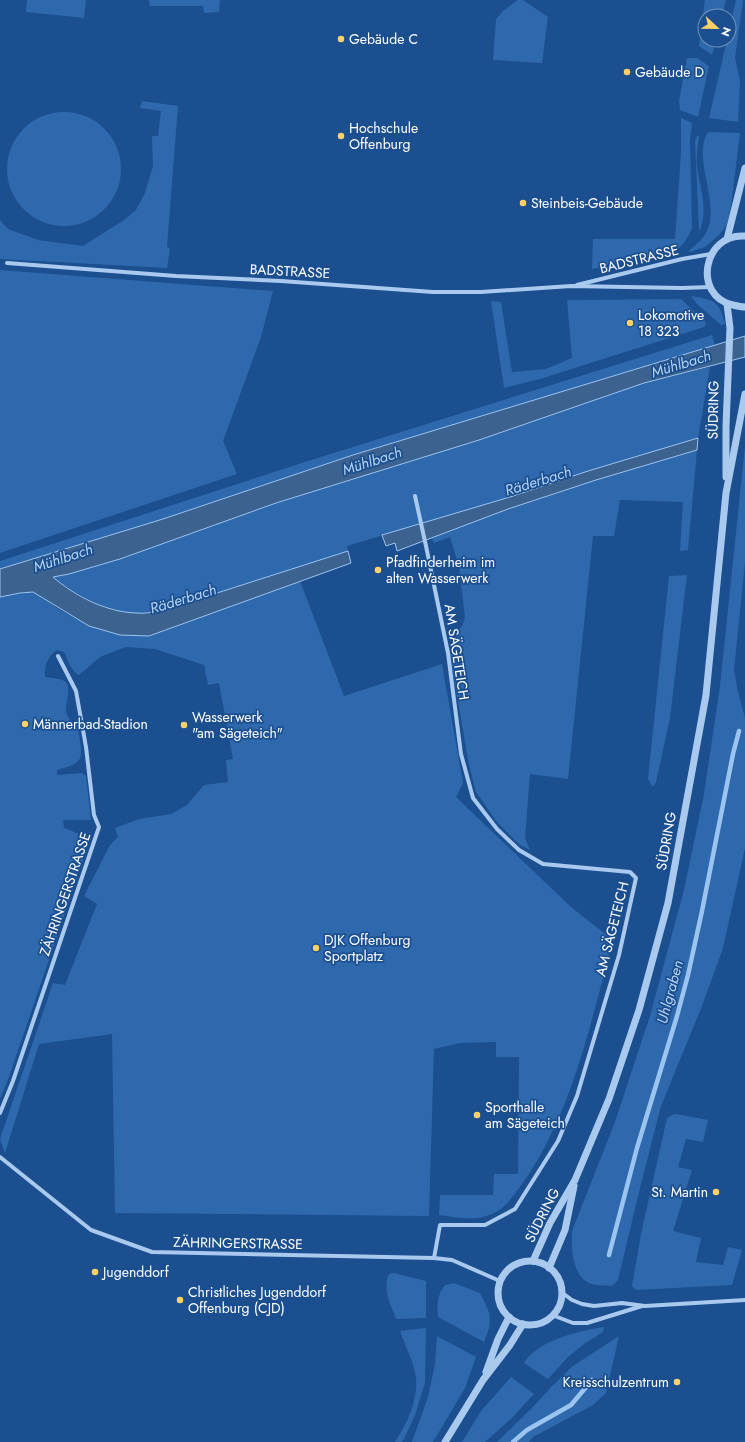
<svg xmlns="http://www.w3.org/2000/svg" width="745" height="1442" font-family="Jost,sans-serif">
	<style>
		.green { fill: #2e69ad }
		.water { fill: #3c6290; stroke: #9cc4f0 }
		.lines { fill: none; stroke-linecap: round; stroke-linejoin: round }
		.stream { stroke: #9cc4f0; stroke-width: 4.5 }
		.minor { stroke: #a9c9ee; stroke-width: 4 }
		.tertiary { stroke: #a9c9ee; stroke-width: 7 }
		.poi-dot { fill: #ffd166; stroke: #1b4f8f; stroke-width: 1.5 }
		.labels { text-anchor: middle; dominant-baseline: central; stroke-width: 3.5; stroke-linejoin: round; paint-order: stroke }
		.poi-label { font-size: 14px; fill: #fff; stroke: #1b4f8f; text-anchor: start }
		.street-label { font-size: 14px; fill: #fff; stroke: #1b4f8f }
		.water-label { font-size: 15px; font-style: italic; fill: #b5d3f5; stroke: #1b4f8f }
	</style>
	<rect width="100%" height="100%" fill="#1b4f8f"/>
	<g class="green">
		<path d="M 27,0 L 86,0 L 84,18 L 26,12 Z"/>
		<path d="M 149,0 L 220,0 L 219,12 L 204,13 L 203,6 L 150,6 Z"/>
		<path d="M 518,0 L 523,0 L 548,17 L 542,63 L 493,60 L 496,19 L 503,11 Z"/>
		<path d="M 705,0 L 726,0 L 722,16 L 705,16 L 705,40 L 716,40 L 712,55 L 699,46 Z"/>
		<path d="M 736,0 L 743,0 L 735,58 L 740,81 L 738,122 L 709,118 L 727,40 L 729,40 L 729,31 Z"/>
		<path d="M 687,58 L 697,58 L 709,66 L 698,117 L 680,110 L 679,101 Z"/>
		<path d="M 142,101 L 178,106 L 167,247 L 170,248 L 167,268 L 0,259 L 0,220 L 8,229 L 38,240 L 83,246 L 124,220 L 136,210 L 145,193 L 153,166 L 152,136 L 158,136 L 161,111 L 140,108 Z"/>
		<circle cx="64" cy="169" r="57"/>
		<path d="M 681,118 L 692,123 L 690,139 L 692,228 C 688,237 684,246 674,251 L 592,269 L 593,239 L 675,239 L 681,153 Z"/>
		<path d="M 708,132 L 740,133 L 731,206 L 727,225 L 719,235 L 705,247 L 690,252 L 689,251 C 695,245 702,240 706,233 C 722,205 691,157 708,132 Z"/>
		<path d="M 697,136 L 699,136 C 698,145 696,156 697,165 C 699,188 709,208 700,230 L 699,231 L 695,141 Z"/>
		<path d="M 0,270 L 273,291 L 261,337 L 223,441 L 237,474 L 0,553 Z"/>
		<path d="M 691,296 C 714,300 719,300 725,324 L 721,325 L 697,304 Z"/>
		<path d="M 681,299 L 705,321 L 706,324 L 704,327 L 540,379 L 504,388 L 491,301 L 501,302 L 512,372 L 546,369 L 572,358 L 567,300 Z"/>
		<path d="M 712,335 L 715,345 L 353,455 L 163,519 L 0,569 L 0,561 L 308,461 Z"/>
		<path d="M 710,367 L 698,438 L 588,471 L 510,497 L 347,546 L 348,551 L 161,611 C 153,612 144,614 136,613 C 104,612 77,594 52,577 L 69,574 L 120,559 L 276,503 L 479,440 L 644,383 Z"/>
		<path d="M 745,446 L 745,562 L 734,670 L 738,692 L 745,718 L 745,848 L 723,948 L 702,1006 L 661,1106 L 639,1192 L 618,1280 L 612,1286 C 605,1285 595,1286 589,1283 C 572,1275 571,1248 572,1231 L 615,1122 L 650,1016 L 684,890 L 704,794 L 720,686 Z"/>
		<path d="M 697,450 L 688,550 L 680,551 L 683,502 L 620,500 L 614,536 L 593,536 L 568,779 L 530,774 L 525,838 L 530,850 L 520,845 L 497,822 L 476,792 L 469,765 L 450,655 L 457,632 L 462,626 L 465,618 L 459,567 L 450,537 L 434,543 L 432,538 L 508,509 L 596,480 Z"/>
		<path d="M 687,575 L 670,718 L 656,782 L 653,787 L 648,779 L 669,576 Z"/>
		<path d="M 300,581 L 344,696 L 442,664 L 463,783 L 456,797 L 571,907 L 613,940 C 591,1022 572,1114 522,1184 C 514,1195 506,1208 492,1214 C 474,1222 458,1217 439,1215 L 440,1195 L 493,1195 L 494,1174 L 518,1174 L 519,1057 L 496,1057 L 496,1042 L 460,1043 L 434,1049 L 429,1216 L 115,1213 L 112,1034 L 39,1044 L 5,1153 L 0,1139 L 53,983 L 65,985 L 97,904 L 84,896 L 110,845 L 118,837 L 115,828 L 139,819 L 171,814 L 187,805 L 204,785 L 228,782 L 226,760 L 233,759 L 219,683 L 208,685 L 204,665 L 155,649 L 126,647 L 100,657 L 79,675 C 71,671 68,660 64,652 L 57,650 C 48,655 44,667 45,677 C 51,678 61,678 66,682 C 72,689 65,703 66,712 C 68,719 74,724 78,730 C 79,734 80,739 80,742 C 85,764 74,765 57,770 L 57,775 L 82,773 L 86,776 L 91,820 L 63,820 L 64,828 C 81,834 85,835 85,854 L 9,1077 L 0,1099 L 0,597 L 20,593 L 33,592 L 62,611 L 89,626 L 149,636 Z"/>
		<path d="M 676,1114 L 708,1120 L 703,1142 L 686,1139 L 678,1167 L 692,1170 L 673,1231 L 701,1238 L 696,1262 L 723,1265 L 728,1247 L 742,1250 L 732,1285 L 636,1290 L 632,1286 L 641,1234 L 667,1118 L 672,1115 Z"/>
		<path d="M 394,1273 L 426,1281 L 426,1318 L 396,1319 C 391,1305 382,1288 389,1274 Z"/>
		<path d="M 454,1283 L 480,1293 C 491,1315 494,1318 484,1342 L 438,1317 C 437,1305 437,1295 445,1285 Z"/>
		<path d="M 604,1327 L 603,1332 L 584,1344 L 568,1357 L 548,1379 L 524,1363 C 538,1340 579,1331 604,1327 Z"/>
		<path d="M 426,1328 L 425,1383 L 415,1415 L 404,1439 L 402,1442 L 395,1442 C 407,1424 418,1400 416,1378 C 414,1362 405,1346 400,1331 Z"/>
		<path d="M 437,1336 L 476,1357 L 465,1388 L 433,1442 L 412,1442 L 428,1397 L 435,1364 Z"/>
		<path d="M 619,1336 L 606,1393 L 593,1405 L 533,1437 L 529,1442 L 497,1442 L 533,1407 L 551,1387 L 573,1366 Z"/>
		<path d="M 511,1377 L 534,1394 L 512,1418 L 485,1442 L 462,1442 L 481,1411 Z"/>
	</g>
	<g class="water">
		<path d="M 745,336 L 745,357 L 644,383 L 479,440 L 276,503 L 120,559 L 69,574 L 53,577 C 75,596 106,612 136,613 C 144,614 153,612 161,611 L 348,551 L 351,563 L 149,636 L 120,635 L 89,626 L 33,592 L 20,593 L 0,597 L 0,569 L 163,519 L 353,455 Z"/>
		<path d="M 698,438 L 697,450 L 596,480 L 508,509 L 397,551 L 395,543 L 386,546 L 382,535 L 510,497 L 588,471 Z"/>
	</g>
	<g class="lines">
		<g class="stream">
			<path d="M 609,1255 L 637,1148 L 677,1016 L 688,975 L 702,911 L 733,754 L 739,731"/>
			<path d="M 513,1442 L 527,1430 L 571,1405 L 592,1380"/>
		</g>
		<g class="minor">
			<path d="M 7,263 L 176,276 L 281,281 L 433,292 L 481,292 L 571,286 L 682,288 L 710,287"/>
			<path d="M 577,285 L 682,259 L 711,254"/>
			<path d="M 415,496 L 426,546 L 448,653 L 461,754 L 473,798 L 497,829 L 519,850 L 543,864 L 630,872 L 636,878 L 619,955 L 577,1096 L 558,1141 L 515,1209 L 485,1225 L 440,1225 L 434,1258"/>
			<path d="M 0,1113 L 13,1081 L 99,827 L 94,815 L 86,747 L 76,691 L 58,656"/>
			<path d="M 0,1157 L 91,1230 L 152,1252 L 434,1258 L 452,1260 L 500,1281"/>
			<path d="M 561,1292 L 572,1300 L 582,1304 L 594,1306 L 622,1303 L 645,1306 L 745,1300"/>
			<path d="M 552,1315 L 573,1323 L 587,1323 L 642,1306"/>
		</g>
		<g class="tertiary">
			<path d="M 745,236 C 703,233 692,296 733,305 C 737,306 741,307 745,307"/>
			<path d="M 727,239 L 745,168"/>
			<path d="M 726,477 L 726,426 L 730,328 L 727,304"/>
			<path d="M 533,1261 L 550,1223 L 575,1180 L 609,1099 L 639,1010 L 668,903 L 706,695 L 726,493 L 745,394"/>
			<circle cx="530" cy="1293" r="32"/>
			<path d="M 549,1268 L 565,1230 L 574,1186"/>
			<path d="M 486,1372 L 498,1339 L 509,1317"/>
			<path d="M 445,1442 L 483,1380 L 510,1345 L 523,1324"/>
		</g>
	</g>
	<g class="poi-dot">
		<circle cx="341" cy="39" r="4"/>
		<circle cx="627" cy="72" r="4"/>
		<circle cx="341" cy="136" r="4"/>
		<circle cx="523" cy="203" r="4"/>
		<circle cx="630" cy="323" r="4"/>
		<circle cx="378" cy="570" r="4"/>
		<circle cx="25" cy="724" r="4"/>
		<circle cx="184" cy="725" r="4"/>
		<circle cx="316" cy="948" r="4"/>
		<circle cx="477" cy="1115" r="4"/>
		<circle cx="716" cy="1192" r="4"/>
		<circle cx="95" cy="1272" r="4"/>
		<circle cx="180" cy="1300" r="4"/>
		<circle cx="677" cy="1382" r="4"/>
	</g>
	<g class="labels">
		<g class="poi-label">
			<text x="349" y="39">Gebäude C</text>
			<text x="635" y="72">Gebäude D</text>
			<text x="349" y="128">Hochschule<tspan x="349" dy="16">Offenburg</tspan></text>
			<text x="531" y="203">Steinbeis-Gebäude</text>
			<text x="638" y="315">Lokomotive<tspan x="638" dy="16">18 323</tspan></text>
			<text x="386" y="562">Pfadfinderheim im<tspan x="386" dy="16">alten Wasserwerk</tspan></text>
			<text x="192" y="717">Wasserwerk<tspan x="192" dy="16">"am Sägeteich"</tspan></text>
			<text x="33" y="724">Männerbad-Stadion</text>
			<text x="324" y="940">DJK Offenburg<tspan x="324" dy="16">Sportplatz</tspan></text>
			<text x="485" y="1107">Sporthalle<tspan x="485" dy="16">am Sägeteich</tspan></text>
			<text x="708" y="1192" text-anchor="end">St. Martin</text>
			<text x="103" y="1272">Jugenddorf</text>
			<text x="188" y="1292">Christliches Jugenddorf<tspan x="188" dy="16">Offenburg (CJD)</tspan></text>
			<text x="669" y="1382" text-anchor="end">Kreisschulzentrum</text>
		</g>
		<g class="street-label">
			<text transform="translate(639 259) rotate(-14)">BADSTRASSE</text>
			<text transform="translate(290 271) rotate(3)">BADSTRASSE</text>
			<text transform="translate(713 410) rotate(-89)">SÜDRING</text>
			<text transform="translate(457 652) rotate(81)">AM SÄGETEICH</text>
			<text transform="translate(666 841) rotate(-80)">SÜDRING</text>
			<text transform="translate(65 894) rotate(-71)">ZÄHRINGERSTRASSE</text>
			<text transform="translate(612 929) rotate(-76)">AM SÄGETEICH</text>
			<text transform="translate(542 1215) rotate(-63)">SÜDRING</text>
			<text transform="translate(238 1243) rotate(1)">ZÄHRINGERSTRASSE</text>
		</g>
		<g class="water-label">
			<text transform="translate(681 364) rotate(-17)">Mühlbach</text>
			<text transform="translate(372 461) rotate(-18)">Mühlbach</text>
			<text transform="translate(538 481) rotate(-17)">Räderbach</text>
			<text transform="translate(63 558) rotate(-18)">Mühlbach</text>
			<text transform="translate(183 599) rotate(-17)">Räderbach</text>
			<text transform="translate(670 992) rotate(-75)">Uhlgraben</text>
		</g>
	</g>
	<g transform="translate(717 28) rotate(112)"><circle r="19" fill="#1b4f8f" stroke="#7695bc"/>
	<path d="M0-3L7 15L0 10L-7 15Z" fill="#ffd166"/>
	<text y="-6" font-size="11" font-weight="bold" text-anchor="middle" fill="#ffffff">N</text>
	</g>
</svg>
